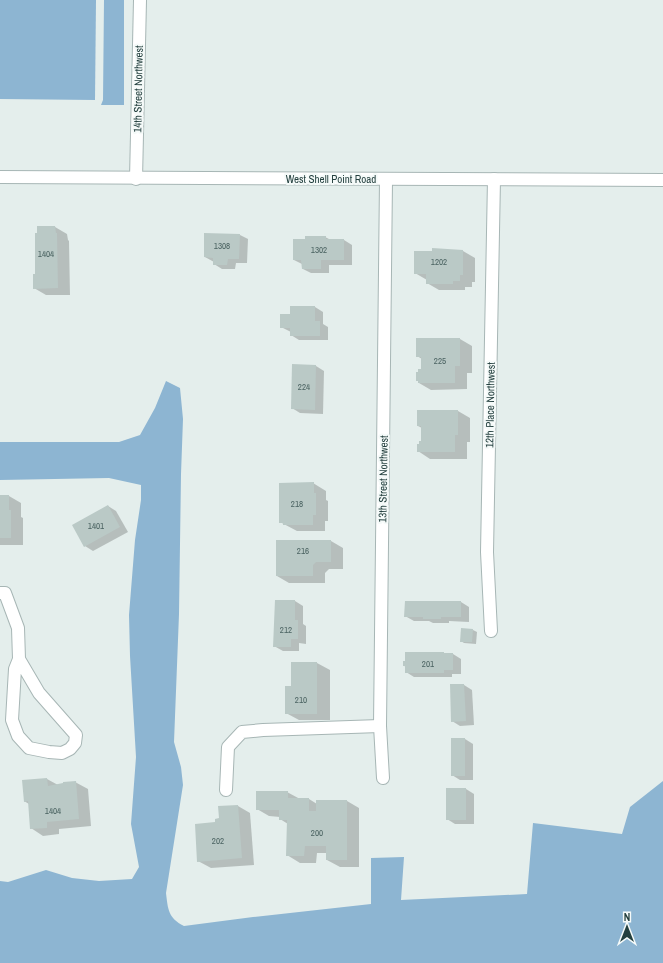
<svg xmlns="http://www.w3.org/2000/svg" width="663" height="963" font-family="'Archivo Narrow',sans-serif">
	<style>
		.water { fill: #8db5d2 }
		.shadow { fill: #0003 }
		.building { fill: #bac9c6 }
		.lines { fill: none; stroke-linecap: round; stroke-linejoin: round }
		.minor-casing { stroke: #a7b6b5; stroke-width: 14 }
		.minor { stroke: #fff; stroke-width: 12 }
		.labels { text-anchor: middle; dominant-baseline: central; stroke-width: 4; stroke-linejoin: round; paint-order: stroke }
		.number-label { font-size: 9px; fill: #4a6261 }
		.street-label { font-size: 11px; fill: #24403f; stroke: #f5faf9 }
	</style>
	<rect width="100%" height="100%" fill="#e4eeec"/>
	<g class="water">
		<path d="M 0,0 L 96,0 L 95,100 L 0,99 Z"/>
		<path d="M 104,0 L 124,0 L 124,105 L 101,105 L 103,100 Z"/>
		<path d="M 166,381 L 180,388 L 183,419 L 181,474 L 179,614 L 174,742 L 181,767 L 183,785 L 166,893 C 168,909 168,918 184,926 L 253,917 L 371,904 L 371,858 L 404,857 L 401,900 L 527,894 L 533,823 L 622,834 L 630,807 L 663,781 L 663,963 L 0,963 L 0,881 L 8,882 L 46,870 L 72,878 L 99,881 L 132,879 L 139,867 L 131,824 L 136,757 L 130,656 L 129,615 L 135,540 L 141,500 L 141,485 L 109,478 L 0,480 L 0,442 L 119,442 L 140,435 L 155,408 Z"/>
	</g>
	<g class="shadow">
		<path d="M 55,227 L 67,234 L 68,240 L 69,241 L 70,295 L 46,295 L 34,288 Z"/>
		<path d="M 240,235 L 248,239 L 247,263 L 236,263 L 235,269 L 222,269 L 214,264 L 214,262 L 205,257 Z"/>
		<path d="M 325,237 L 331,240 L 344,240 L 352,245 L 352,265 L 329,265 L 329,273 L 311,273 L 303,269 L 302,264 L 294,260 L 306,240 Z"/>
		<path d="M 463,251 L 475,258 L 475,282 L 472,282 L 472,287 L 465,287 L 465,290 L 439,290 L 427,283 L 427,280 L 415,273 Z"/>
		<path d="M 315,307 L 323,312 L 323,324 L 328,327 L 328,340 L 299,340 L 291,335 L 291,332 L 281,327 L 291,315 Z"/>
		<path d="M 460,339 L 472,346 L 472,373 L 467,373 L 467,389 L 431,390 L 419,383 L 422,370 L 422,359 L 417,356 Z"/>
		<path d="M 293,365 L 316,366 L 324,371 L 323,414 L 300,413 L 292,408 Z"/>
		<path d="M 458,411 L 470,418 L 470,442 L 467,442 L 467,459 L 430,459 L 418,451 L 422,442 L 422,428 L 418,426 Z"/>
		<path d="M 313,483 L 326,491 L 326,500 L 328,501 L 328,521 L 325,521 L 325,531 L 297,531 L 280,522 Z"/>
		<path d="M 0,496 L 9,496 L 21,503 L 21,517 L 23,518 L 23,545 L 0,545 Z"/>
		<path d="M 108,506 L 116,511 L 128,532 L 93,551 L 85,546 Z"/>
		<path d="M 331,541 L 343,548 L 343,569 L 329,569 L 325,573 L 325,583 L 289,583 L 277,576 Z"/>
		<path d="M 295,601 L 303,606 L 303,624 L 306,626 L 306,644 L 299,643 L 299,651 L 283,651 L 274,646 Z"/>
		<path d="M 461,602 L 469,607 L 469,622 L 449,621 L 449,623 L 433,623 L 429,621 L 414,621 L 405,616 Z"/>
		<path d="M 473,630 L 477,632 L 476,644 L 464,643 L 461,641 Z"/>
		<path d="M 406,653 L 444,653 L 447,654 L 453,654 L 461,659 L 461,674 L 452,674 L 452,677 L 414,677 L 406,672 L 404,662 L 406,662 Z"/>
		<path d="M 292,663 L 317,663 L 330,670 L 330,720 L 299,720 L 286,713 L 292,687 Z"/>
		<path d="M 451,685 L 464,685 L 472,690 L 474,725 L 460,726 L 452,721 Z"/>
		<path d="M 465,739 L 473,744 L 473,780 L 460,780 L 452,775 Z"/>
		<path d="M 47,779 L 58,785 L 75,782 L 88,789 L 91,826 L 59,829 L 59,834 L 43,836 L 31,828 L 29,804 L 24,801 Z"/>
		<path d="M 466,789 L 474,794 L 474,824 L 455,824 L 447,819 Z"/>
		<path d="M 287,792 L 300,799 L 309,799 L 317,804 L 347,801 L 359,808 L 359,867 L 340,867 L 327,860 L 327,853 L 317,853 L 316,863 L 300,863 L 287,855 L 288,824 L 280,819 L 280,817 L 269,816 L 257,809 Z"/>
		<path d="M 238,806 L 250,813 L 254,865 L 211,868 L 198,861 L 216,823 Z"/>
	</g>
	<g class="building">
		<path d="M 37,226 L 55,226 L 56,233 L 57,233 L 58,288 L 33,289 L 33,274 L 35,274 L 35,233 L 37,233 Z"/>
		<path d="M 204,233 L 240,234 L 239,259 L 228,259 L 227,265 L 213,265 L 213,258 L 204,257 Z"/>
		<path d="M 305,236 L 326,236 L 326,239 L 344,239 L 344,260 L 321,260 L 321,269 L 302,269 L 301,260 L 293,260 L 293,239 L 305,239 Z"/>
		<path d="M 432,248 L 463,250 L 463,275 L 460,275 L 460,281 L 453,281 L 453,284 L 426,284 L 426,274 L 414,274 L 414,251 L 432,251 Z"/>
		<path d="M 290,306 L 315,306 L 315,321 L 320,321 L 320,336 L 290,336 L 290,328 L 280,328 L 280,314 L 290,314 Z"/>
		<path d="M 416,338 L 460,338 L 460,366 L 455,366 L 455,383 L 418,383 L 418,381 L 416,381 L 416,372 L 418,372 L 418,369 L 421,369 L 421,357 L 416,357 Z"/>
		<path d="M 292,364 L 316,365 L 315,410 L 291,409 Z"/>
		<path d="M 417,410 L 458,410 L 458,435 L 455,435 L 455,452 L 417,452 L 417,444 L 419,444 L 419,441 L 421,441 L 421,426 L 417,426 Z"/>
		<path d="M 314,482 L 314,493 L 316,493 L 316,515 L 313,515 L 313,525 L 283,525 L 283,523 L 279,523 L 279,483 Z"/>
		<path d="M 0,495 L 9,495 L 9,510 L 11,510 L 11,538 L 0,538 Z"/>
		<path d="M 108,505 L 120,527 L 84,547 L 72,525 Z"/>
		<path d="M 276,540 L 331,540 L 331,562 L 316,562 L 313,565 L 313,576 L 276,576 Z"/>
		<path d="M 275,600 L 295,600 L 295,620 L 298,620 L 298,639 L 291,639 L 291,647 L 273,647 Z"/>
		<path d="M 405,601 L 461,601 L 461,617 L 441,617 L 441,619 L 423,619 L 423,617 L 404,617 Z"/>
		<path d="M 461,628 L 473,629 L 472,642 L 460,642 Z"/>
		<path d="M 405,652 L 444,652 L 444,653 L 453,653 L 453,670 L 444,670 L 444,673 L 405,673 L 405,666 L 403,666 L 403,661 L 405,661 Z"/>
		<path d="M 291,662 L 317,662 L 317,714 L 285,714 L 285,686 L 291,686 Z"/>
		<path d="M 450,684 L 464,684 L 466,721 L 451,722 Z"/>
		<rect x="451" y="738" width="14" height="38"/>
		<path d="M 47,778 L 48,786 L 63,783 L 63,782 L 76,781 L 79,819 L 47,822 L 47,828 L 30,829 L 28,801 L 24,802 L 22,780 Z"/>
		<rect x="446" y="788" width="20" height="32"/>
		<path d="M 256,791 L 288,791 L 288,798 L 309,798 L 309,811 L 316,811 L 316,800 L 347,800 L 347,860 L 326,860 L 326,846 L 305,846 L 304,856 L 286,856 L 287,820 L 279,820 L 279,810 L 256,810 Z"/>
		<path d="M 238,805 L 242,858 L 197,862 L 195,824 L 215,822 L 215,819 L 219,818 L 218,806 Z"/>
	</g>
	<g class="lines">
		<defs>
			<g id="minor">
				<path d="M 0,177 L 663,180"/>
				<path d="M 136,179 L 140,0"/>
				<path d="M 0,593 L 5,593 L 18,628 L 19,659 L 15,669 L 12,720 L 18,736 L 29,748 L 49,752 L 62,753 L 70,749 L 75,743 L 76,735 L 39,693 L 19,659"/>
				<path d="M 491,631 L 487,552 L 494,179"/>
				<path d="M 383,778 L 380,726 L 386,180"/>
				<path d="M 226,790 L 228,747 L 242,732 L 263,730 L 380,726"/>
			</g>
		</defs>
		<use href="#minor" class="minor-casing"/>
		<use href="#minor" class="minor"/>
	</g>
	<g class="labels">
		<g class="number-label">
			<text x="222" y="246">1308</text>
			<text x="319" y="250">1302</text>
			<text x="46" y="254">1404</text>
			<text x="439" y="262">1202</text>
			<text x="440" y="361">225</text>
			<text x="304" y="387">224</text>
			<text x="297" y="504">218</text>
			<text x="96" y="526">1401</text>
			<text x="303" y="551">216</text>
			<text x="286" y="630">212</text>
			<text x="428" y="664">201</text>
			<text x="301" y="700">210</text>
			<text x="53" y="811">1404</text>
			<text x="317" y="833">200</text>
			<text x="218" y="841">202</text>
		</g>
		<g class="street-label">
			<text transform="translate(138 89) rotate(-89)">14th Street Northwest</text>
			<text x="331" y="179">West Shell Point Road</text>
			<text transform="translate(490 405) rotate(-89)">12th Place Northwest</text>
			<text transform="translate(383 479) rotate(-89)">13th Street Northwest</text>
		</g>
	</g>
	<g transform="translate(627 927)" stroke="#f5faf9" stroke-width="3" paint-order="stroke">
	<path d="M0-3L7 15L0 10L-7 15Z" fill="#24403f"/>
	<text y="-6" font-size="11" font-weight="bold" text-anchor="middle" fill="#24403f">N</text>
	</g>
</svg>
